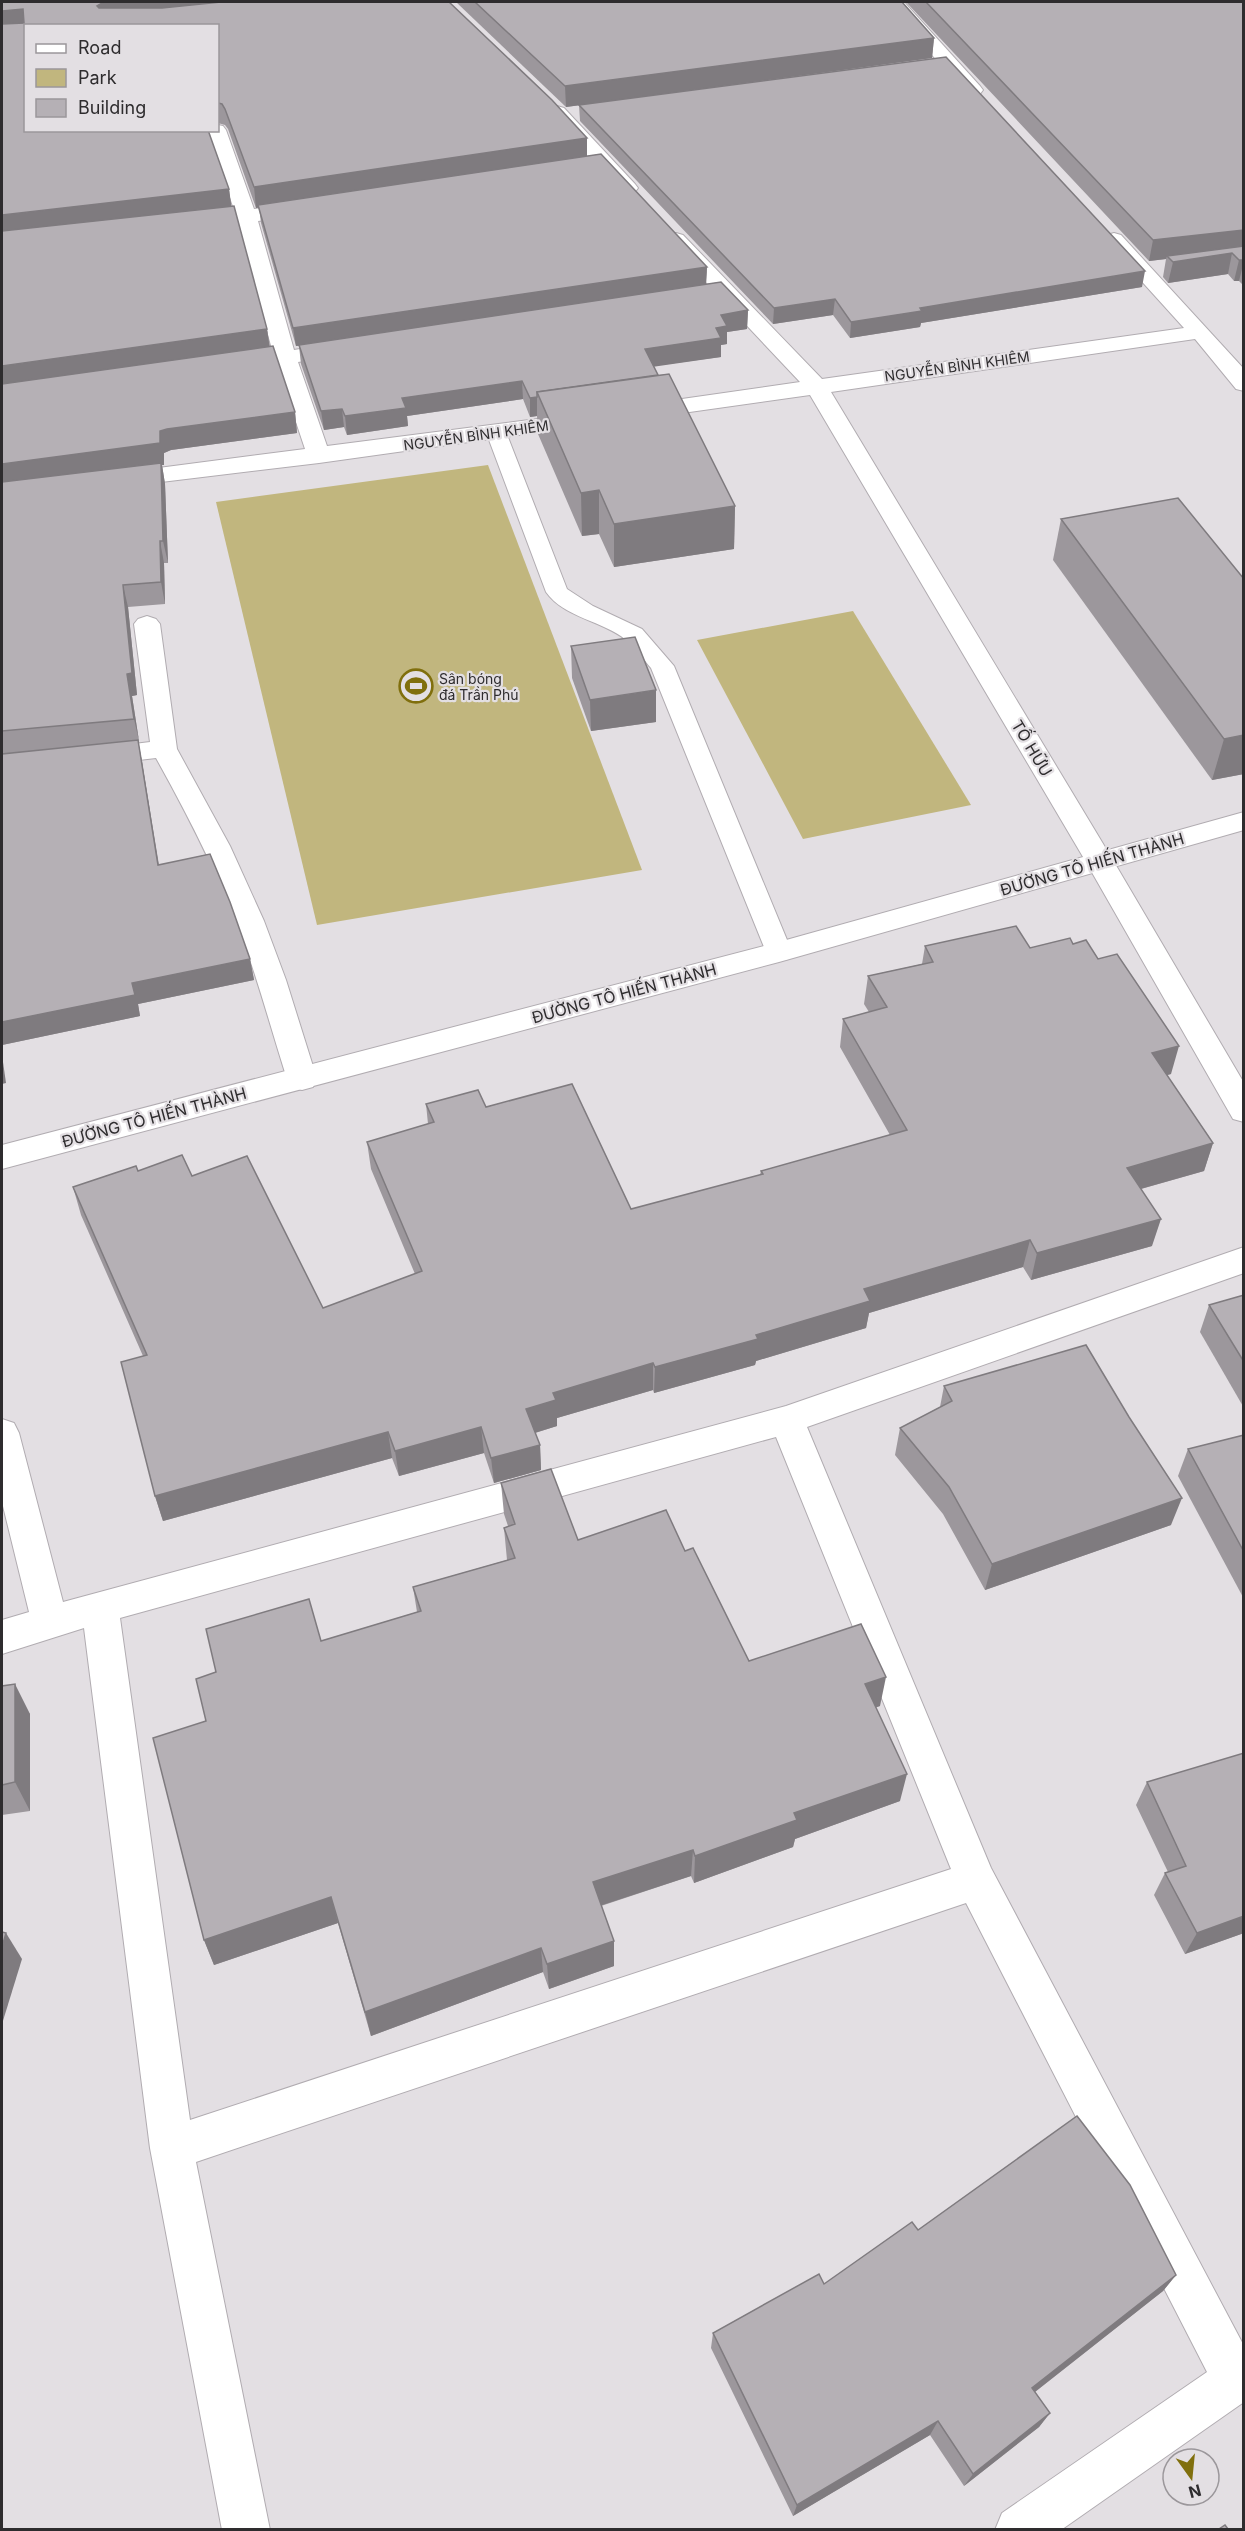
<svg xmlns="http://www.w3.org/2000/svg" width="1245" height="2531" font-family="Inter,sans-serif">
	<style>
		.green { fill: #c1b67e }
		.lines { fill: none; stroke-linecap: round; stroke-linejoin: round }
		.service-casing { stroke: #b1acb1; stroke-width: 2 }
		.minor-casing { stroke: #b1acb1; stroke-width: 2 }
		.tertiary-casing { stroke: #b1acb1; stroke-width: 2 }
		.service { fill: #fff; fill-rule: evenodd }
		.minor { fill: #fff; fill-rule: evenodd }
		.tertiary { fill: #fff; fill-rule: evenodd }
		.wall { fill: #9c979c }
		.shaded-wall { fill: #7f7b7f }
		.building { fill: #b5b0b5; stroke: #7f7b7f; stroke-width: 1.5 }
		.labels { text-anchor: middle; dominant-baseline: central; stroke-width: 4.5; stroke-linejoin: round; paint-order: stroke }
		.far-street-label { font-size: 14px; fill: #2e2c2e; stroke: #e3dfe3 }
		.far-poi-label { font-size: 14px; fill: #2e2c2e; stroke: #e3dfe3; text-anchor: start }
		.street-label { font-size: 16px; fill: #2e2c2e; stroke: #e3dfe3 }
	</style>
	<rect width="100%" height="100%" fill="#e3dfe3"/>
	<g class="green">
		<path d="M 488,465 L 642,870 L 317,925 L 216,502 Z"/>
		<path d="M 853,611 L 971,805 L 803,839 L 697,640 Z"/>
	</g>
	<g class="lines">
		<defs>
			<path id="service" d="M 496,426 L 503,428 L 506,432 L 567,589 L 593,606 L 642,629 L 674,666 L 792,952 L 788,959 L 779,961 L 770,959 L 766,952 L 651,668 C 643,659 636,647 626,640 C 604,621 564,618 546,592 L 486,432 L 489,428 Z"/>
			<g id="minor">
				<path d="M 886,2 L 904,2 L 980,86 L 983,90 L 980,94 L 966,94 Z"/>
				<path d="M 557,106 L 564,108 L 635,184 L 638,188 L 635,192 L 621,192 L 550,116 L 547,112 L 550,108 Z"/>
				<path d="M 218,125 L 223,126 L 226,130 L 254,209 L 304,203 L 311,205 L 314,209 L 311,213 L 304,215 L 258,221 L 294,350 L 343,342 L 351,344 L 354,349 L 351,354 L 298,362 L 327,446 L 583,413 L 591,415 L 594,420 L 591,425 L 319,463 L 120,487 L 112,485 L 108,480 L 112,475 L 120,473 L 305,449 L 277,365 L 234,372 L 226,370 L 223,365 L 226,360 L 273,353 L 238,224 L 194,229 L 187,227 L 184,223 L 187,219 L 235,212 L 206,130 L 218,130 Z"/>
				<path d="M 676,233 L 683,235 L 822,379 L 1184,328 L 1107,243 L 1104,239 L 1107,235 L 1114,233 L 1121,235 L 1244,369 L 1244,391 L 1236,389 L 1195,339 L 831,392 L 1114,862 L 1244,1083 L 1244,1122 L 1233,1119 L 1086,862 L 810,395 L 640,419 L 632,417 L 629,412 L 632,407 L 640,405 L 800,382 L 669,243 L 666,239 L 669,235 Z"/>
				<path d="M 147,616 L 156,619 L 160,624 L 177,749 L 230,846 L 264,921 L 286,980 L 317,1079 L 313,1087 L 302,1090 L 291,1087 L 287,1079 C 273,1035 261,991 246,948 C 222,882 190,819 156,758 L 96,765 L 86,762 L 83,756 L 86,750 L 150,742 L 134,624 L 138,619 Z"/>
				<path d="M 1244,1247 L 1244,1273 L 807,1427 L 991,1868 L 1244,2346 L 1244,2402 L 1061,2530 L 995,2530 L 1002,2513 L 1207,2372 L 966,1903 L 196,2162 L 270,2530 L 222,2530 L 150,2148 L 84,1628 L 2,1654 L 2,1620 L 29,1612 L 2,1502 L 2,1419 L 14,1423 L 19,1433 L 63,1602 L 786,1406 ZM 776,1437 L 951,1869 L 190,2120 L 120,1618 Z"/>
			</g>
			<path id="tertiary" d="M 1244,812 L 1244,830 L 779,962 L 2,1169 L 2,1145 L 779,942 Z"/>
		</defs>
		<use href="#service" class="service-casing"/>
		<use href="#minor" class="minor-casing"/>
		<use href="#tertiary" class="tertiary-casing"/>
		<use href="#service" class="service"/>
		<use href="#minor" class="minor"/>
		<use href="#tertiary" class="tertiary"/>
	</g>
	<g class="wall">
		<path d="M 2,2 L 449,2 L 552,100 L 587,138 L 587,156 L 601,154 L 707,267 L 706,284 L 721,282 L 748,310 L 747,329 L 727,332 L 727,344 L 721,345 L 721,357 L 653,366 L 658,375 L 669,374 L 735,506 L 734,549 L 614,567 L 599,534 L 582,536 L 538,434 L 537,416 L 530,417 L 523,399 L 407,416 L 408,426 L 347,435 L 344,427 L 324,430 L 301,364 L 299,346 L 296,346 L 261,223 L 259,207 L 256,208 L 228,129 L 225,125 L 218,123 L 218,125 L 218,26 L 26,26 L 26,130 L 208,130 L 229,189 L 231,206 L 234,206 L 267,329 L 270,347 L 273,346 L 295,412 L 297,433 L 171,450 L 164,453 L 164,465 L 162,465 L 165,484 L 168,563 L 164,563 L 165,604 L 128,607 L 137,695 L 132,696 L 139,741 L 138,741 L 142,762 L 159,865 L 210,854 L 230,902 L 250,959 L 254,980 L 138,1004 L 140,1016 L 2,1045 Z"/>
		<path d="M 456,2 L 902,2 L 934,38 L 932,58 L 566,107 Z"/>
		<path d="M 906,2 L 1244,2 L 1244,286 L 1239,281 L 1234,281 L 1228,274 L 1168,283 L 1163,277 L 1166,259 L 1149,261 Z"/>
		<path d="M 579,105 L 1142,287 L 921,323 L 920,327 L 850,338 L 833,315 L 773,324 L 580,121 Z"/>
		<path d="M 1061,519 L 1244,579 L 1244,774 L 1212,780 L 1053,560 Z"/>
		<path d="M 571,646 L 656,722 L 591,731 L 572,678 Z"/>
		<path d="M 1073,944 L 1171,1074 L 1167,1075 L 1213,1143 L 1204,1171 L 1141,1189 L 1152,1246 L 1031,1280 L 1023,1267 L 869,1313 L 866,1328 L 756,1361 L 755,1365 L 654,1393 L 653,1390 L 557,1418 L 557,1426 L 535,1433 L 540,1445 L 541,1470 L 494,1483 L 484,1453 L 399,1476 L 392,1458 L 163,1521 L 155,1496 L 143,1356 L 81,1215 L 73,1187 L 138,1171 L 192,1176 L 323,1308 L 415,1274 L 371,1169 L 367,1142 L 428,1124 L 426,1104 L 486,1107 L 631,1209 L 760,1175 L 761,1171 L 890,1135 L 840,1047 L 843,1019 L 869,1012 L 864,1004 L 868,976 L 922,964 L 925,946 L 1030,948 Z"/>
		<path d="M 1244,1295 L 1244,1408 L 1200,1332 L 1209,1305 Z"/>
		<path d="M 944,1386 L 1171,1525 L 985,1590 L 943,1514 L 895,1455 L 900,1428 L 940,1407 Z"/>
		<path d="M 1244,1435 L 1244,1599 L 1178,1476 L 1188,1449 Z"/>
		<path d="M 501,1483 L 578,1540 L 685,1551 L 749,1661 L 880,1706 L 876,1707 L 900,1801 L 795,1839 L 793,1847 L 694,1883 L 691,1876 L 601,1906 L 614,1966 L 549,1989 L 543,1972 L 371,2036 L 338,1923 L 214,1965 L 204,1940 L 206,1721 L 321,1641 L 417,1612 L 413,1587 L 507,1560 L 504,1528 L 508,1526 L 504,1514 Z"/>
		<path d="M 2,1686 L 30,1714 L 30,1811 L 2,1815 Z"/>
		<path d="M 1147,1782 L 1244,1933 L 1185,1954 L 1154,1895 L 1165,1873 L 1168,1872 L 1136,1805 Z"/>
		<path d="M 918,2230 L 1176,2275 L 1163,2291 L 1035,2392 L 1050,2413 L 1039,2427 L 964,2486 L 930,2435 L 793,2516 L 711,2348 L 713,2333 L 824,2284 Z"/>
	</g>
	<g class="shaded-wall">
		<path d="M 104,2 L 266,2 L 101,26 L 97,6 Z"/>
		<path d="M 23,9 L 27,26 L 2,31 L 2,11 Z"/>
		<path d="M 934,38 L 932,58 L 566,107 L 565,86 Z"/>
		<path d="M 587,138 L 587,158 L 256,208 L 254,187 Z"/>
		<path d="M 229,189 L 232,210 L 2,236 L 2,215 Z"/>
		<path d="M 1244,230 L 1244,251 L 1167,256 L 1166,259 L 1149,261 L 1153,240 Z"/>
		<path d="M 1232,253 L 1228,274 L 1168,283 L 1173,262 Z"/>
		<path d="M 1239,260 L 1244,260 L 1244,261 L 1239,281 L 1234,281 Z"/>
		<path d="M 707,267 L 706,285 L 296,346 L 293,328 Z"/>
		<path d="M 1145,271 L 1142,287 L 921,323 L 920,327 L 850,338 L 851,322 L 920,308 Z"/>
		<path d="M 835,299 L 833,315 L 773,324 L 774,308 Z"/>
		<path d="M 748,310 L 747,329 L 727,332 L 727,344 L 721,345 L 721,357 L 645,368 L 645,349 L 716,328 L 721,315 Z"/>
		<path d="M 267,329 L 270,350 L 2,388 L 2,366 Z"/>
		<path d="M 522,381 L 523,399 L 407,416 L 408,426 L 347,435 L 345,416 L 402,398 Z"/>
		<path d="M 537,397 L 537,416 L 530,417 L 530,398 Z"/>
		<path d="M 342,409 L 344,427 L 324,430 L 321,411 Z"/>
		<path d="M 295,412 L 297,433 L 171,450 L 164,453 L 164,465 L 162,465 L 165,484 L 168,563 L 163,541 L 2,486 L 2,464 L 167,429 Z"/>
		<path d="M 599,490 L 599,534 L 582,536 L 581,493 Z"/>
		<path d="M 735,506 L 734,549 L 614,567 L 614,524 Z"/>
		<path d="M 160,541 L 164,563 L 165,604 L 161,582 Z"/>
		<path d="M 123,585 L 128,607 L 137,695 L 132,696 L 139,741 L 134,719 L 127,674 Z"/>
		<path d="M 656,690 L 656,722 L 591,731 L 590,700 Z"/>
		<path d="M 1244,735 L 1244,774 L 1212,780 L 1224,739 Z"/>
		<path d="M 138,740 L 142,762 L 162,887 L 158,865 Z"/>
		<path d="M 250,959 L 254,980 L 138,1004 L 140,1016 L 2,1045 L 2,1022 L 132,983 Z"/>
		<path d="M 1179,1046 L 1171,1074 L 1144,1081 L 1152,1053 Z"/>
		<path d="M 2,1055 L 6,1083 L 2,1084 Z"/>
		<path d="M 1213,1143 L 1204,1171 L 1119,1195 L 1127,1168 Z"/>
		<path d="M 1161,1219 L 1152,1246 L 1031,1280 L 1037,1253 Z"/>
		<path d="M 1030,1240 L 1023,1267 L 869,1313 L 866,1328 L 756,1361 L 755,1365 L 654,1393 L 655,1367 L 756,1335 L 864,1289 Z"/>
		<path d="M 653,1363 L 653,1390 L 557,1418 L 557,1426 L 528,1435 L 526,1409 L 553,1393 Z"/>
		<path d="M 481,1427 L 484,1453 L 399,1476 L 395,1451 Z"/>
		<path d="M 388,1432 L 392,1458 L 163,1521 L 155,1496 Z"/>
		<path d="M 540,1445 L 541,1470 L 494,1483 L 491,1458 Z"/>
		<path d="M 1182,1498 L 1171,1525 L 985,1590 L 992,1564 Z"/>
		<path d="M 886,1677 L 880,1706 L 860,1713 L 865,1684 Z"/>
		<path d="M 15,1684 L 30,1714 L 30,1811 L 15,1782 Z"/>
		<path d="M 907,1774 L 900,1801 L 795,1839 L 793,1847 L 694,1883 L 695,1856 L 794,1813 Z"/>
		<path d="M 693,1850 L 691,1876 L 593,1908 L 593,1882 Z"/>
		<path d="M 331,1897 L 338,1923 L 214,1965 L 204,1940 Z"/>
		<path d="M 1244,1916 L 1244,1933 L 1185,1954 L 1197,1933 Z"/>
		<path d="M 6,1933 L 22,1959 L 2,2024 L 2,1947 Z"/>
		<path d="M 614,1941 L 614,1966 L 549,1989 L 547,1964 Z"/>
		<path d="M 541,1948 L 543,1972 L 371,2036 L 365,2012 Z"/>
		<path d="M 1176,2275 L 1163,2291 L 1022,2402 L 1032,2388 Z"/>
		<path d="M 1050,2413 L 1039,2427 L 964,2486 L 973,2474 Z"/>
		<path d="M 938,2421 L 930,2435 L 793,2516 L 797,2505 Z"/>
	</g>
	<g class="building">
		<path d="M 2,2 L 104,2 L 97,6 L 99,8 L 162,8 L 221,2 L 449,2 L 552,100 L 587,138 L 254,187 L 225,109 L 222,104 L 218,103 L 218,26 L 26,26 L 26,130 L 208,130 L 229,189 L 2,215 L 2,24 L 24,23 L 23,9 L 2,11 Z"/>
		<path d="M 475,2 L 902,2 L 934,38 L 565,86 Z"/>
		<path d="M 926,2 L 1244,2 L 1244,230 L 1153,240 Z"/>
		<path d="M 946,57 L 1145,271 L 920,308 L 922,311 L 851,322 L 835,299 L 774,308 L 579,105 Z"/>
		<path d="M 601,154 L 707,267 L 293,328 L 258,205 Z"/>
		<path d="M 234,206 L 267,329 L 2,366 L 2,231 Z"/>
		<path d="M 1244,246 L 1244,260 L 1239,260 L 1232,253 L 1173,262 L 1167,256 Z"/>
		<path d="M 721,282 L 748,310 L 721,315 L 727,326 L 716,328 L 721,338 L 645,349 L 658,375 L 537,392 L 537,397 L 530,398 L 522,381 L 402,398 L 406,408 L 345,416 L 342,409 L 321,411 L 299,345 Z"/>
		<path d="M 273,346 L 295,412 L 167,429 L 160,431 L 160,443 L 2,464 L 2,384 Z"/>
		<path d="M 669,374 L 735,506 L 614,524 L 599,490 L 581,493 L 537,392 Z"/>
		<path d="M 161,463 L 163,541 L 160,541 L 161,582 L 123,585 L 132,673 L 127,674 L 134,719 L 2,731 L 2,482 Z"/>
		<path d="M 1178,498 L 1244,579 L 1244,735 L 1224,739 L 1061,519 Z"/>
		<path d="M 635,637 L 656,690 L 590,700 L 571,646 Z"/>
		<path d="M 138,740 L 158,865 L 210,854 L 230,902 L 250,959 L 132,983 L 135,995 L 2,1022 L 2,754 Z"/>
		<path d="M 1016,926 L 1030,948 L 1070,938 L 1073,944 L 1086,940 L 1098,959 L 1117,954 L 1179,1046 L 1152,1053 L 1213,1143 L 1127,1168 L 1161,1219 L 1037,1253 L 1030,1240 L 864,1289 L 870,1301 L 756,1335 L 758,1339 L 655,1367 L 653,1363 L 553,1393 L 556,1400 L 526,1409 L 540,1445 L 491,1458 L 481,1427 L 395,1451 L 388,1432 L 155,1496 L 121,1362 L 147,1355 L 73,1187 L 136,1166 L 138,1171 L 182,1155 L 192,1176 L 247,1156 L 323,1308 L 422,1271 L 367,1142 L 434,1122 L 426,1104 L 478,1090 L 486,1107 L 572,1084 L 631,1209 L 763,1174 L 761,1171 L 907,1130 L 843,1019 L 887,1007 L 868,976 L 933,962 L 925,946 Z"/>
		<path d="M 1244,1295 L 1244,1362 L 1209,1305 Z"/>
		<path d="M 1086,1345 L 1129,1417 L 1182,1498 L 992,1564 L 949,1487 L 900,1428 L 952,1401 L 944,1386 Z"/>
		<path d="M 1244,1435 L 1244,1552 L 1188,1449 Z"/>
		<path d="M 551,1469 L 578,1540 L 666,1510 L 685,1551 L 693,1548 L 749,1661 L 861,1624 L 886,1677 L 865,1684 L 907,1774 L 794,1813 L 797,1820 L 695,1856 L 693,1850 L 593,1882 L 614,1941 L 547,1964 L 541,1948 L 365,2012 L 331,1897 L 204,1940 L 153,1738 L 206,1721 L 196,1679 L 216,1672 L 206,1629 L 309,1599 L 321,1641 L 421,1611 L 413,1587 L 515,1558 L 504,1528 L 515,1524 L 501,1483 Z"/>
		<path d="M 15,1684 L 15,1782 L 2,1785 L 2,1686 Z"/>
		<path d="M 1244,1753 L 1244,1916 L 1197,1933 L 1165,1873 L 1186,1866 L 1147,1782 Z"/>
		<path d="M 2,1932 L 6,1933 L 2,1947 Z"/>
		<path d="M 1077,2116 L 1130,2185 L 1176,2275 L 1032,2388 L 1050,2413 L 973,2474 L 938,2421 L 797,2505 L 713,2333 L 819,2274 L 824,2284 L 912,2222 L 918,2230 Z"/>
		<path d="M 1225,2525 L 1228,2529 L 1219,2529 Z"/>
	</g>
	<defs>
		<symbol id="stadium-ring" viewBox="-11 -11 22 22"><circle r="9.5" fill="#e3dfe3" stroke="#806f0d" stroke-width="1.5"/><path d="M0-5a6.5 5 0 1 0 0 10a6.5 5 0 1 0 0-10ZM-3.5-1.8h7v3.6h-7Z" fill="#806f0d"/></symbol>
	</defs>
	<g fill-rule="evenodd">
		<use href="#stadium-ring" x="397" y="667" width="38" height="38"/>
	</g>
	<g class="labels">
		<g class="far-street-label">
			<text transform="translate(957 366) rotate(-8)">NGUYỄN BÌNH KHIÊM</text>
			<text transform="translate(476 435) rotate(-8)">NGUYỄN BÌNH KHIÊM</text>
		</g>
		<g class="far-poi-label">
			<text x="439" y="678">Sân bóng<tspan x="439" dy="16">đá Trần Phú</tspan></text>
		</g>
		<g class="street-label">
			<text transform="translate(1032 748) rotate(59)">TỐ HỮU</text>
			<text transform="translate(1092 864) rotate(-16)">ĐƯỜNG TÔ HIẾN THÀNH</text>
			<text transform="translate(624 993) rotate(-15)">ĐƯỜNG TÔ HIẾN THÀNH</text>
			<text transform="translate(154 1117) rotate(-15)">ĐƯỜNG TÔ HIẾN THÀNH</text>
		</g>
	</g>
	<rect width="1245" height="2531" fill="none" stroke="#2e2c2e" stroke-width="6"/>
	<rect x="24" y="24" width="195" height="108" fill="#e3dfe3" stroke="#9b979b" stroke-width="1.5"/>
	<rect x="36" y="44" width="30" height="9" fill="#ffffff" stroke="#9b979b" stroke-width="1.5"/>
	<text x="78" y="54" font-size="18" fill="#2e2c2e">Road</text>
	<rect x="36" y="69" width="30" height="18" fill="#c1b67e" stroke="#9b979b" stroke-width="1.5"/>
	<text x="78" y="84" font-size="18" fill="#2e2c2e">Park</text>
	<rect x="36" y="99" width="30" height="18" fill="#b5b0b5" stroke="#9b979b" stroke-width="1.5"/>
	<text x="78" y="114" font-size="18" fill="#2e2c2e">Building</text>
	<g transform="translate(1191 2477) rotate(165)"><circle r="28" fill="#e3dfe3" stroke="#9b979b" stroke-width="1.5"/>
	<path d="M0-4.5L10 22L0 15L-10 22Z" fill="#806f0d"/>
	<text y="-9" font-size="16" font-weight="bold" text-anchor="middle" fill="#2e2c2e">N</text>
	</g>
</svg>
